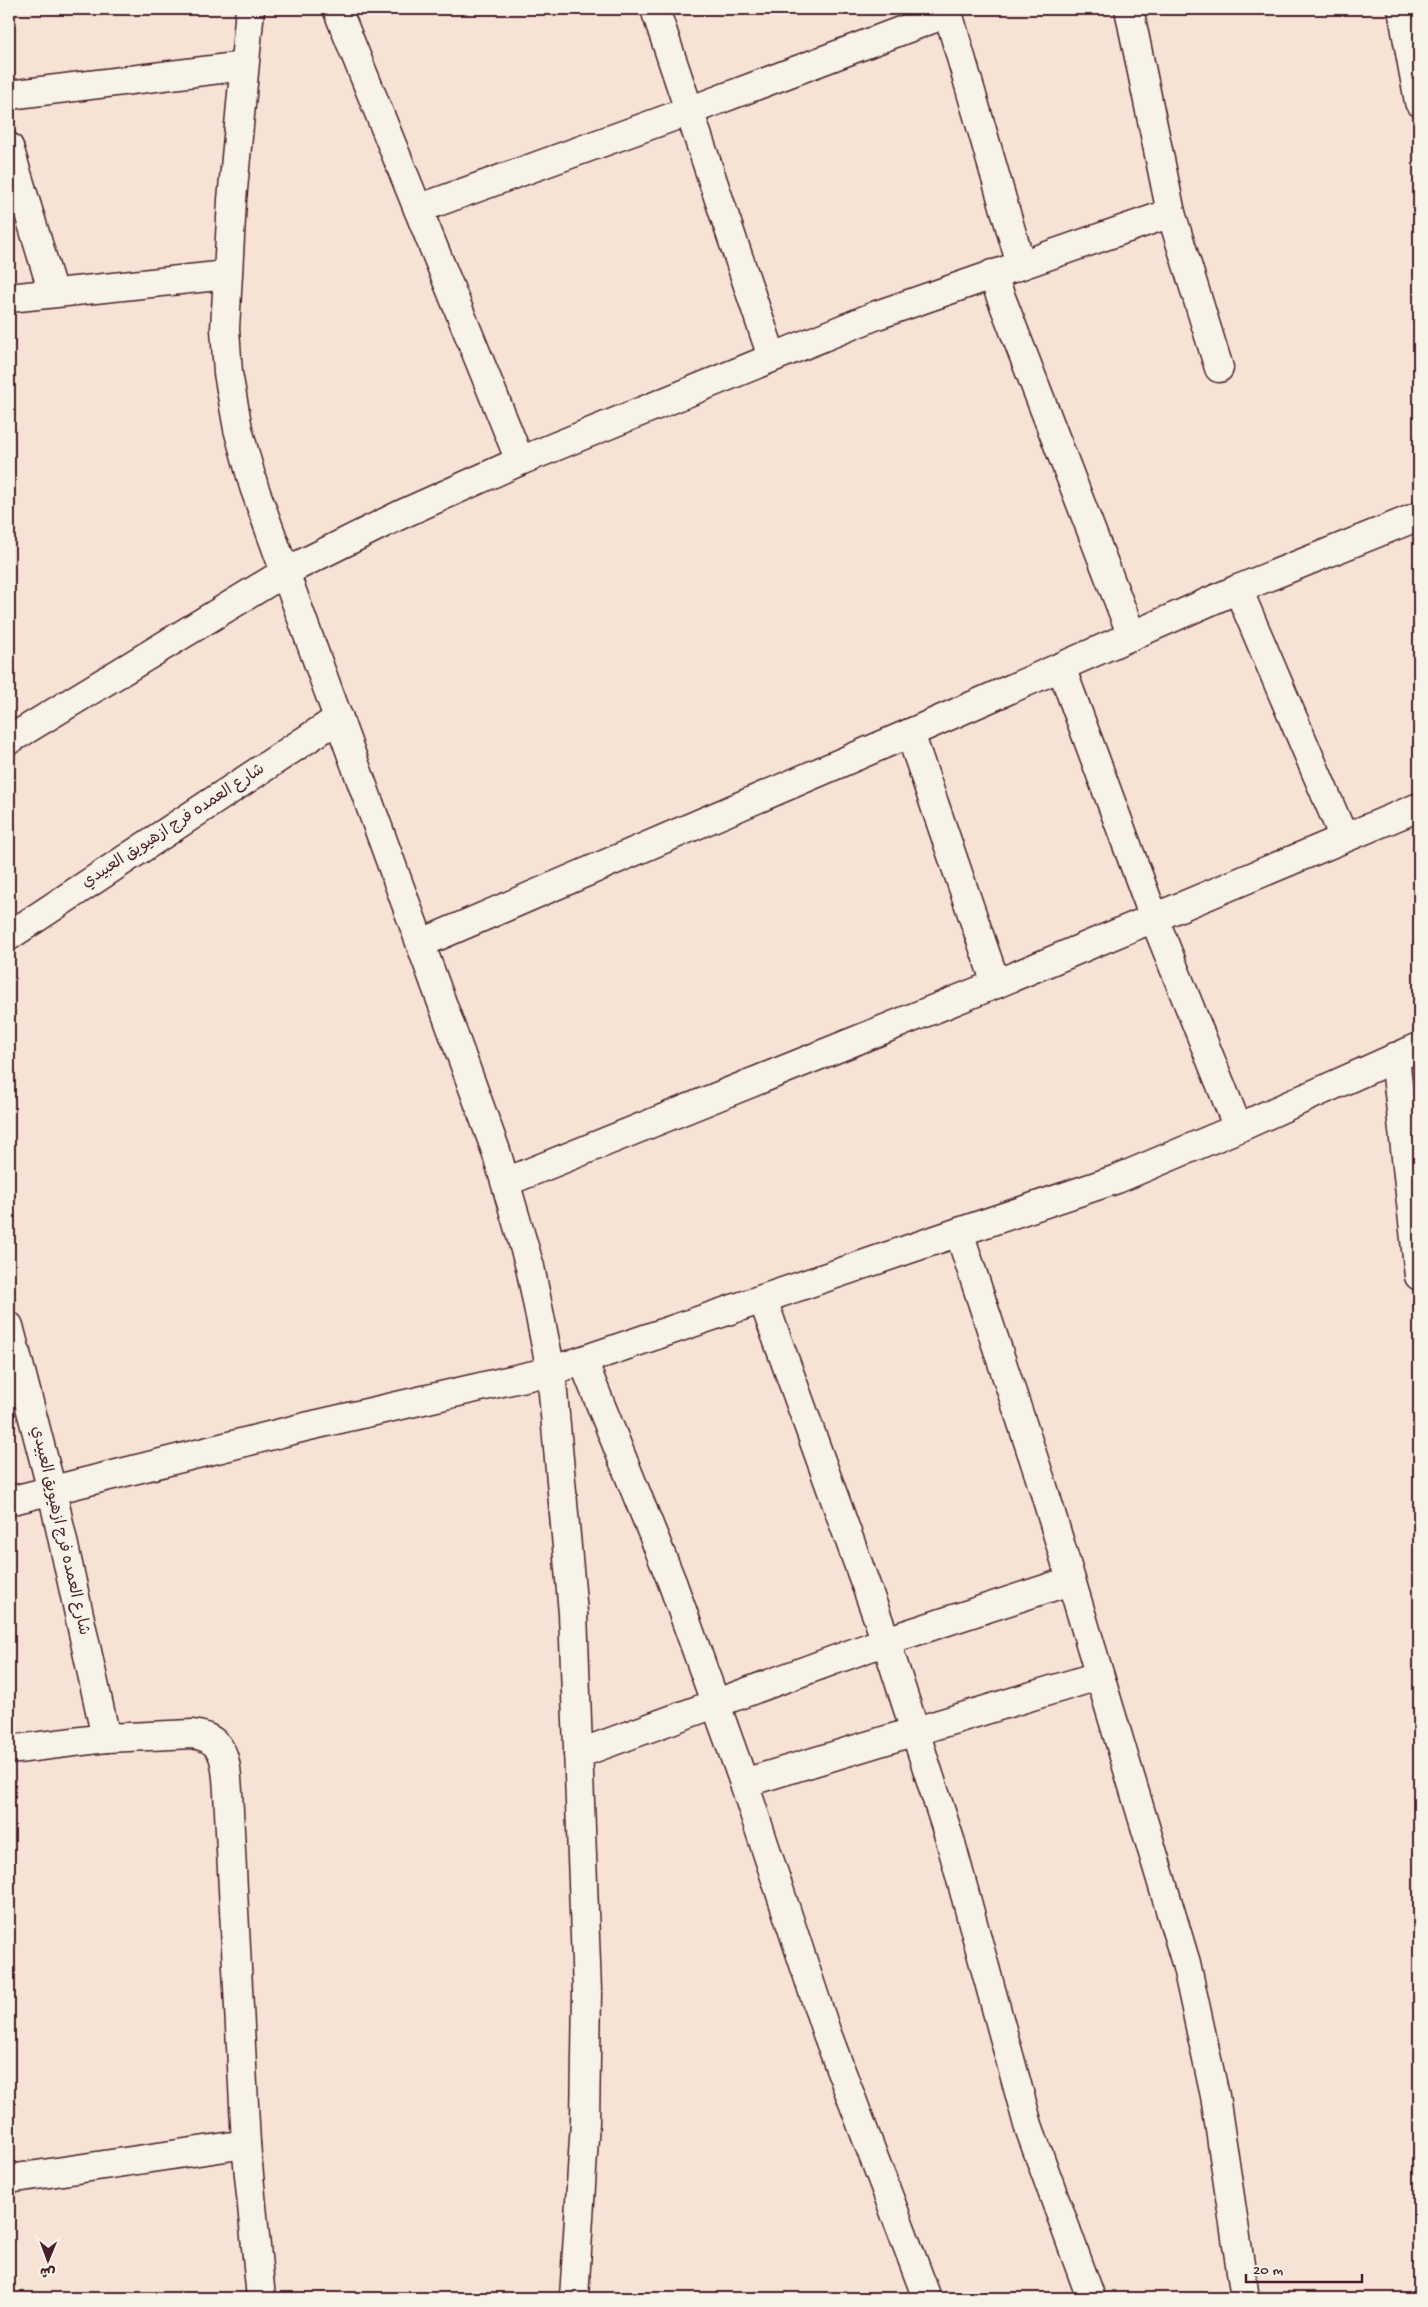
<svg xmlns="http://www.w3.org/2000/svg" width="1428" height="2307" font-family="'Gochi Hand','Playpen Sans Arabic',sans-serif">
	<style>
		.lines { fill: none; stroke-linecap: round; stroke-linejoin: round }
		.street-casing { stroke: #4a1f2b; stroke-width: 31 }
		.street { stroke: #f7f3e8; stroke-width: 28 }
		.labels { text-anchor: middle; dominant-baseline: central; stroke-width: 4; stroke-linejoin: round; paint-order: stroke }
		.street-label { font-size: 16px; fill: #4a1f2b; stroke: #f7f3e8 }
	</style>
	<rect width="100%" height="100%" fill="#f6e3d5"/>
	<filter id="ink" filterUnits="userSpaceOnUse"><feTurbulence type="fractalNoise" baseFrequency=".02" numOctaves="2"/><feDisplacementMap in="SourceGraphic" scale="10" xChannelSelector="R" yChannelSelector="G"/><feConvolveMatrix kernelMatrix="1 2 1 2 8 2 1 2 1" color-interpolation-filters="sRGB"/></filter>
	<g filter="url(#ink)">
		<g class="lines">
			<defs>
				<g id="street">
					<path d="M 250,9 L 232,200 L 225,329 L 228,373 L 238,429 L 254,487 L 496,1151 L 530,1267 L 551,1371 L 573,1613 L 587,1991 L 585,2122 L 574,2298"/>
					<path d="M 337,9 L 520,461"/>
					<path d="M 655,9 L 772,357"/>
					<path d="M 947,9 L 1021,265"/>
					<path d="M 1129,9 L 1171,213 L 1219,368"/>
					<path d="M 1402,9 L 1419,102"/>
					<path d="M 9,95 L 244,66"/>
					<path d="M 9,147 L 53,293"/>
					<path d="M 418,209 L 689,111 L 948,13"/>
					<path d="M 992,274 L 1132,636"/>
					<path d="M 9,298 L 227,275"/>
					<path d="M 1238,589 L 1344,838"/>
					<path d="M 1061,667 L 1154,918 L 1238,1128"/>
					<path d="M 910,733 L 996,984"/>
					<path d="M 9,740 L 285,572 L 400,515 L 520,461 L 877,315 L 1171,213"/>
					<path d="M 9,936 L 339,718"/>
					<path d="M 422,943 L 910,733 L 1238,589 L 1419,516"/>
					<path d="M 1395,1057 L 1419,1276"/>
					<path d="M 506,1182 L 996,984 L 1419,807"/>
					<path d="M 959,1232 L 1117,1179 L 1238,1128 L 1419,1047"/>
					<path d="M 763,1300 L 886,1641 L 951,1843 L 1028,2125 L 1091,2298"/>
					<path d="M 9,1326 L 52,1491 L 106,1738"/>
					<path d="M 583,1361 L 672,1582 L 744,1783 L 826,2031 L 927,2298"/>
					<path d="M 9,1501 L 305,1427 L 551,1371 L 959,1232 L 1044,1490 L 1186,1963 L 1215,2096 L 1245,2298"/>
					<path d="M 9,1750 L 106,1738 L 192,1734 C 227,1738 226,1764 228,1792 L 246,2144 L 261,2298"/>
					<path d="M 578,1754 L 886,1641 L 1070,1581"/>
					<path d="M 744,1783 L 1098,1676"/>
					<path d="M 9,2179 L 246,2144"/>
				</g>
			</defs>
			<use href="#street" class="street-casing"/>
			<use href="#street" class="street"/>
		</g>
	</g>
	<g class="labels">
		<g class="street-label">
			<text transform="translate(174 827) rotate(-33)">شارع العمده فرج ازهيويق العبيدي</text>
			<text transform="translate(59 1531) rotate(77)">شارع العمده فرج ازهيويق العبيدي</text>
		</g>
	</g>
	<rect width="1428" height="2307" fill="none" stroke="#f7f3e8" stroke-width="30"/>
	<rect x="15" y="15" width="1398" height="2277" fill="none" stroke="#4a1f2b" stroke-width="2" filter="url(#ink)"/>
	<g transform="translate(48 2260) rotate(181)" stroke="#f7f3e8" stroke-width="4" paint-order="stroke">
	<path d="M0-4L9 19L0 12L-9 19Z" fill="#4a1f2b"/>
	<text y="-8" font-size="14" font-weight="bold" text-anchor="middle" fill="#4a1f2b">ش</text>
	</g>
	<path d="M1246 2274v8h116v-8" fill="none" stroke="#4a1f2b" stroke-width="2.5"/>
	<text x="1253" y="2274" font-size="15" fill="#4a1f2b" stroke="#f7f3e8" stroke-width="4" paint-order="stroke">20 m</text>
</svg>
